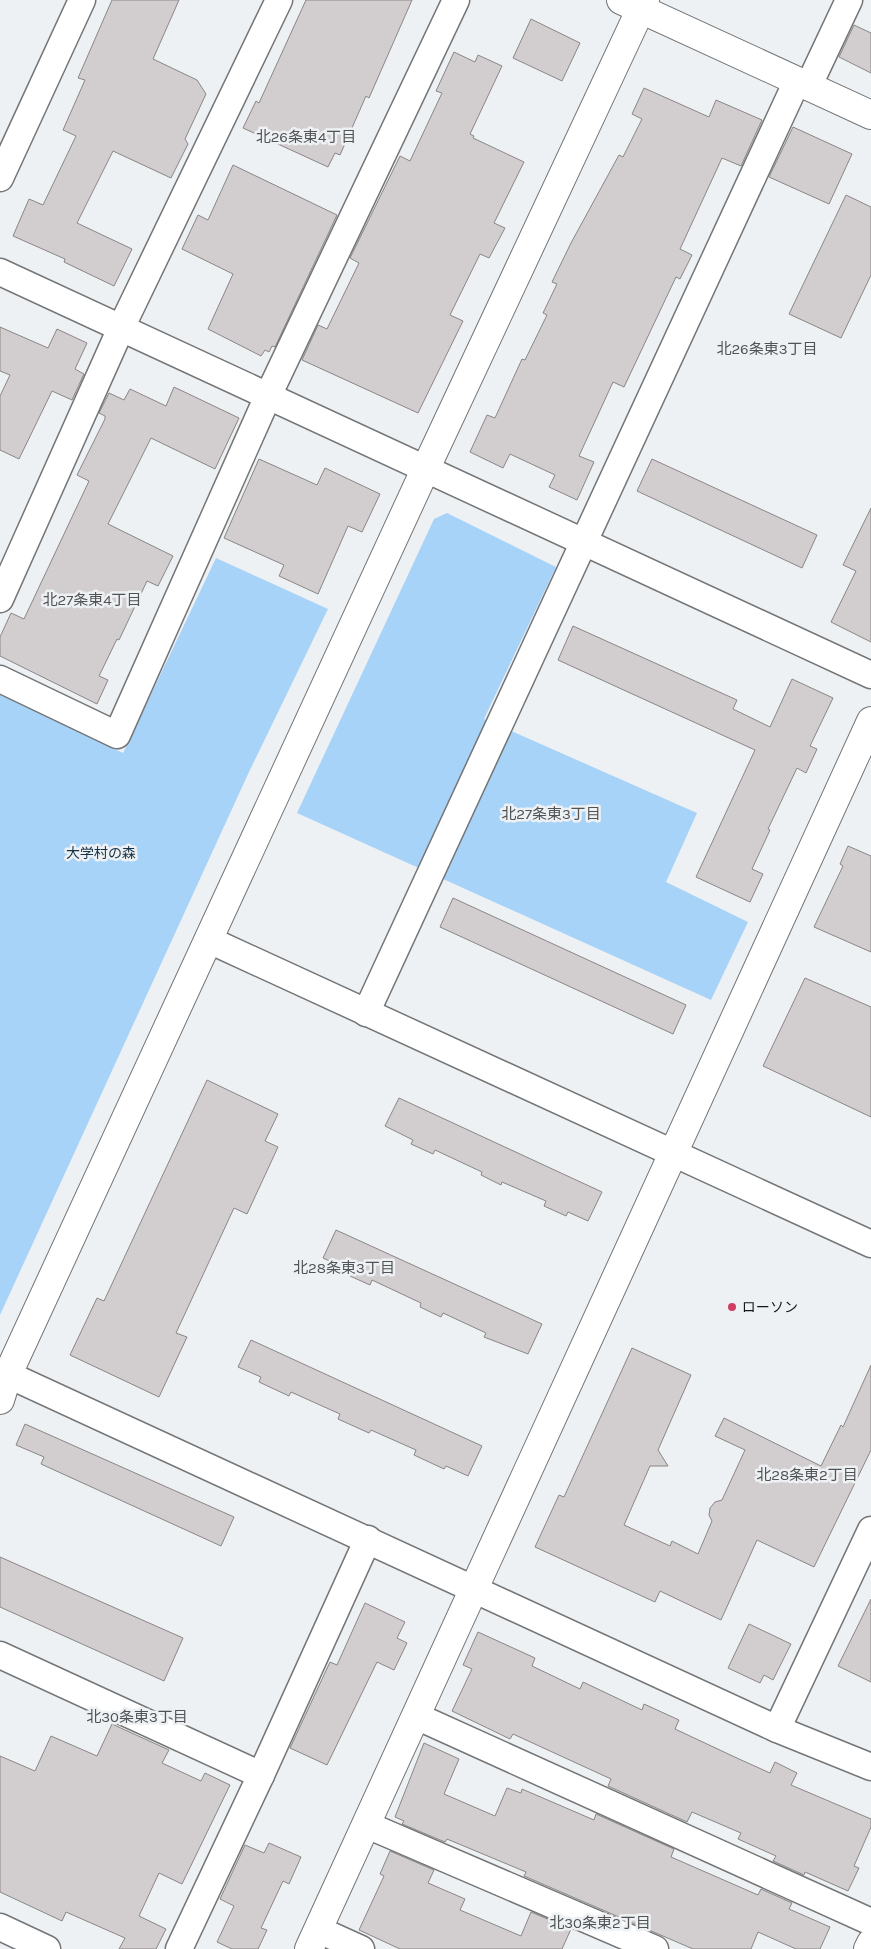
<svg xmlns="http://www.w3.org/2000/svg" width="871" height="1949" font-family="Karla,'Noto Sans JP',sans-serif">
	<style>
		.green { fill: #a8d3f8 }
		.building { fill: #d2cecf; stroke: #8a8686 }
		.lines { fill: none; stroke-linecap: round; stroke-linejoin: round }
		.minor-casing { stroke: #737577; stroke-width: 29 }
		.tertiary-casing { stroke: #737577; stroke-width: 30 }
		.minor { stroke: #fff; stroke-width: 26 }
		.tertiary { stroke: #fff; stroke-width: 28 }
		.poi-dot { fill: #ce3f63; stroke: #eef1f3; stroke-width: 2 }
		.labels { text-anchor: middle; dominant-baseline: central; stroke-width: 5; stroke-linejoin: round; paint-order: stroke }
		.park-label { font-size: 14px; fill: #153249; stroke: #eef1f3 }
		.poi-label { font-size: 14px; fill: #141415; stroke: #eef1f3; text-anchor: start }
		.neighbourhood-label { font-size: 15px; fill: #515355; stroke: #eef1f3 }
	</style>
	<rect width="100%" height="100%" fill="#eef1f3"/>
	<g class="green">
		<path d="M 447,513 L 556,567 L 484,719 L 697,813 L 666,882 L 748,922 L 711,1000 L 297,813 L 434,519 Z"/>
		<path d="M 216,558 L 328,609 L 249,772 L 0,1315 L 0,694 L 123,753 Z"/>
	</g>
	<g class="building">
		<path d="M 112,0 L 179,0 L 153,59 L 197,80 L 206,94 L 185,139 L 188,144 L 171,178 L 113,151 L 77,223 L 132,249 L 114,286 L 64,262 L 65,259 L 13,236 L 29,199 L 43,205 L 76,136 L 63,130 L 85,80 L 78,78 Z"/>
		<path d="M 306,0 L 412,0 L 369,98 L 366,96 L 340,155 L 335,153 L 328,167 L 243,128 L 256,101 L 259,103 Z"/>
		<path d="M 531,19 L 580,43 L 562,81 L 513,58 Z"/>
		<path d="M 854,25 L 871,33 L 871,73 L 839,57 Z"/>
		<path d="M 454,52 L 475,62 L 478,55 L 502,66 L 470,134 L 474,136 L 473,138 L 524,162 L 494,223 L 505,228 L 489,258 L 480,254 L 450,315 L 463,321 L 418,413 L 302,360 L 318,325 L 327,329 L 359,263 L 350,258 L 400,156 L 410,161 L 442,93 L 436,91 Z"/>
		<path d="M 644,88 L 709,117 L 716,100 L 762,120 L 741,166 L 722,158 L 680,249 L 692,255 L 680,279 L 676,277 L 624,387 L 613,382 L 579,456 L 594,462 L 577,500 L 549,487 L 555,475 L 510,454 L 503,468 L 470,452 L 487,415 L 495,418 L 522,359 L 525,360 L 547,315 L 543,313 L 557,284 L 552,282 L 571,243 L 619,155 L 623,157 L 642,119 L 632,114 Z"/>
		<path d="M 793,127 L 852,154 L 829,204 L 769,177 Z"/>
		<path d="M 233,165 L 337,215 L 275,347 L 272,346 L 269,352 L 265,350 L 261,356 L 208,329 L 233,274 L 182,249 L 198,215 L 208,220 Z"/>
		<path d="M 846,195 L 871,207 L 871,275 L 841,338 L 789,314 Z"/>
		<path d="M 0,327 L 48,348 L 57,329 L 87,343 L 75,369 L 84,374 L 72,400 L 52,391 L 19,459 L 0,450 L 0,396 L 10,375 L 0,371 Z"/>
		<path d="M 174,387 L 239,418 L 215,469 L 151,438 L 108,524 L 173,556 L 158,586 L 147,581 L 119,640 L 117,639 L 99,676 L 108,680 L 97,704 L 0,656 L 0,637 L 11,613 L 24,619 L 89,481 L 77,475 L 105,419 L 105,416 L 99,413 L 109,393 L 124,400 L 130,389 L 166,406 Z"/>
		<path d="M 259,459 L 317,485 L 325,468 L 380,494 L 362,532 L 348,526 L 318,594 L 279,576 L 284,565 L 224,538 Z"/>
		<path d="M 652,459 L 817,535 L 802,568 L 637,491 Z"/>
		<path d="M 871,508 L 871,642 L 831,622 L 856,571 L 843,565 Z"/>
		<path d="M 573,626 L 737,700 L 733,709 L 770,727 L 792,679 L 833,698 L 810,746 L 817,749 L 806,773 L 797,768 L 768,829 L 770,830 L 752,869 L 763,874 L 750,902 L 696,877 L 755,750 L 558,660 Z"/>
		<path d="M 848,846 L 871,856 L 871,952 L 814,927 L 843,866 L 840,864 Z"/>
		<path d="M 453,898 L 686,1005 L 673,1034 L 440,927 Z"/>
		<path d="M 805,978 L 871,1007 L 871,1117 L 763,1066 Z"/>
		<path d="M 207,1080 L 278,1114 L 265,1141 L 278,1147 L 247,1214 L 234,1208 L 176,1333 L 187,1337 L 159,1397 L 70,1355 L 97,1298 L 104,1301 Z"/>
		<path d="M 399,1098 L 602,1192 L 588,1221 L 568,1212 L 566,1216 L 544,1206 L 546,1201 L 502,1182 L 501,1185 L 481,1175 L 482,1172 L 435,1150 L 433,1154 L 411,1144 L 413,1140 L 385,1126 Z"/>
		<path d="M 336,1230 L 542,1324 L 528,1354 L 484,1337 L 486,1333 L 443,1313 L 441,1317 L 420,1307 L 421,1303 L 372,1280 L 370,1285 L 350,1276 L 352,1271 L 323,1258 Z"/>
		<path d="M 251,1340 L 482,1446 L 468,1476 L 446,1466 L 444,1469 L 414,1455 L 416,1450 L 371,1430 L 369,1433 L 338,1419 L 340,1414 L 291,1392 L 289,1396 L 259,1382 L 261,1377 L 238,1367 Z"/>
		<path d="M 632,1348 L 691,1375 L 658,1450 L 668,1466 L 650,1466 L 624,1525 L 670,1546 L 672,1541 L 698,1554 L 712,1521 L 709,1515 L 710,1508 L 715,1502 L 722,1500 L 745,1450 L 715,1436 L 724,1418 L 821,1466 L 841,1425 L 843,1427 L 871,1365 L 871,1450 L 814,1567 L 757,1540 L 721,1620 L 660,1591 L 655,1602 L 535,1547 L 559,1495 L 564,1497 Z"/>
		<path d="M 25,1424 L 234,1517 L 221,1546 L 41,1464 L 44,1457 L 16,1445 Z"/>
		<path d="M 0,1557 L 183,1638 L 164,1681 L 0,1607 Z"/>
		<path d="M 871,1599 L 871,1682 L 838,1666 Z"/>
		<path d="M 365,1603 L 405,1622 L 397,1638 L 407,1643 L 394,1670 L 377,1662 L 327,1765 L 290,1748 L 330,1662 L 337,1665 Z"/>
		<path d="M 749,1624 L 791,1644 L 773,1680 L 764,1675 L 760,1683 L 728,1668 Z"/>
		<path d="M 478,1632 L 535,1658 L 532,1666 L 580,1689 L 583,1682 L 642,1710 L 644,1704 L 679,1720 L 675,1729 L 739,1759 L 770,1773 L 775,1762 L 797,1773 L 791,1785 L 871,1819 L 871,1827 L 854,1866 L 859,1868 L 848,1891 L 805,1872 L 804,1875 L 773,1861 L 776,1856 L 738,1839 L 741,1833 L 692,1812 L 687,1822 L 608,1786 L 611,1779 L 513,1734 L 510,1739 L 452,1711 L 472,1669 L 463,1665 Z"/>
		<path d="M 112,1724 L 169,1750 L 162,1763 L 201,1781 L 205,1773 L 230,1785 L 182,1884 L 159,1873 L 139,1916 L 166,1929 L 156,1949 L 119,1949 L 125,1938 L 66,1912 L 62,1921 L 0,1892 L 0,1756 L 35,1771 L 51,1736 L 97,1756 Z"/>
		<path d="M 424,1743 L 459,1759 L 444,1794 L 495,1816 L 507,1788 L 521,1793 L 522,1789 L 594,1820 L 596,1814 L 674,1849 L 671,1857 L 758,1895 L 761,1889 L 792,1903 L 789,1909 L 830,1927 L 820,1949 L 796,1949 L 758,1932 L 751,1949 L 693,1949 L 524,1876 L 526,1872 L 447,1839 L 445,1842 L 402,1824 L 404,1821 L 395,1817 Z"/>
		<path d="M 269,1843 L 301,1857 L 289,1884 L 283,1881 L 261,1928 L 267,1930 L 258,1949 L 232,1949 L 217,1942 L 234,1906 L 220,1899 L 245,1845 L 264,1853 Z"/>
		<path d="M 390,1851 L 434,1870 L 428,1883 L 465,1899 L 460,1910 L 521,1936 L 531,1912 L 571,1929 L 562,1949 L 400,1949 L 359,1930 L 384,1876 L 380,1874 Z"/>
	</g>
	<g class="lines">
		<defs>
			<g id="minor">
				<path d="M 808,87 L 849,0"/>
				<path d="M 0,178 L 82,0"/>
				<path d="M 0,272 L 871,675"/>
				<path d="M 0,599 L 121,328 L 279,0"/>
				<path d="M 0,679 L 117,735 L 268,396 L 456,0"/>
				<path d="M 209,940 L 871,1244"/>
				<path d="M 366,1013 L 797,81"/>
				<path d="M 0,1371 L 777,1729 L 871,1767"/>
				<path d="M 0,1655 L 261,1775"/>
				<path d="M 416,1716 L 871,1922"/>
				<path d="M 777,1729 L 871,1530"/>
				<path d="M 367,1825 L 655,1949"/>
				<path d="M 0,1927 L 47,1949"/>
				<path d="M 319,1930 L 361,1949"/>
				<path d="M 179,1949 L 261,1775 L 368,1539"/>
			</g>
			<g id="tertiary">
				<path d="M 621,0 L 871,115"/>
				<path d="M 0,1400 L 8,1374 L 425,470 L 645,0"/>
				<path d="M 309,1949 L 871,721"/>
				<path d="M 868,1949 L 871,1943"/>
			</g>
		</defs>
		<use href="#minor" class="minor-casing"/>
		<use href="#tertiary" class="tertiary-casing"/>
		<use href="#minor" class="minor"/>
		<use href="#tertiary" class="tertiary"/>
	</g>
	<circle class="poi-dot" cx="732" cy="1307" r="5"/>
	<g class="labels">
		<g class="park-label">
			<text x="101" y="853">大学村の森</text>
		</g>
		<g class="poi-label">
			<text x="742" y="1307">ローソン</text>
		</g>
		<g class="neighbourhood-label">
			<text x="306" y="137">北26条東4丁目</text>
			<text x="767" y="349">北26条東3丁目</text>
			<text x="92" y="600">北27条東4丁目</text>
			<text x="551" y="814">北27条東3丁目</text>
			<text x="344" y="1268">北28条東3丁目</text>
			<text x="807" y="1475">北28条東2丁目</text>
			<text x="137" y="1717">北30条東3丁目</text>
			<text x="600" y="1923">北30条東2丁目</text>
		</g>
	</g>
</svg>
